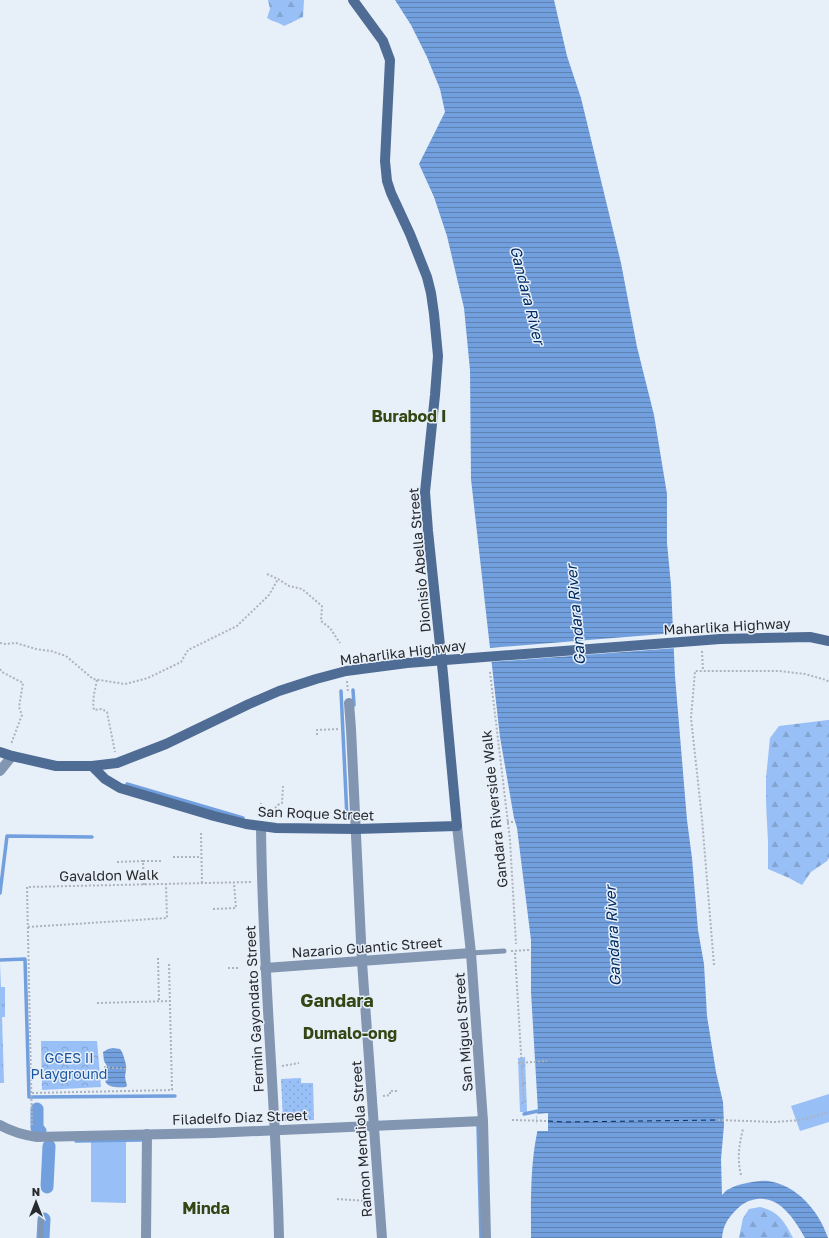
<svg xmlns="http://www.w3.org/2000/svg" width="829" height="1238" font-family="'Golos Text',sans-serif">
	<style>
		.grass { fill: url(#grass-tufts) }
		.forest { fill: url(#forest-firs) }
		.park { fill: url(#park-crowns) }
		.garden { fill: url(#garden-dots) }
		.pitch { fill: #98bff6 }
		.water { fill: url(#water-rules) }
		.pier { fill: #e7eff9 }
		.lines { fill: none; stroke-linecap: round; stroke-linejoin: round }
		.stream { stroke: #729fde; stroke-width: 3.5 }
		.canal { stroke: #729fde; stroke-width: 13 }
		.ferry { stroke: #002c63; stroke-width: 1; stroke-dasharray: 5 4; stroke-linecap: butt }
		.path { stroke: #adb3bc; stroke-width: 2; stroke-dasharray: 2 2; stroke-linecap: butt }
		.service { stroke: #8296b2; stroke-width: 5 }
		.minor { stroke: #8296b2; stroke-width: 10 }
		.secondary { stroke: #4f6c94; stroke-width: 10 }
		.labels { text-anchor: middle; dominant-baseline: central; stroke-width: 3; stroke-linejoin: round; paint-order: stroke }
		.street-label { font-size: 14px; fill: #272a2e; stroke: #e7eff9 }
		.park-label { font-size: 14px; fill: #1b56a1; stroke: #e7eff9 }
		.water-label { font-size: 15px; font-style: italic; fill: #002c63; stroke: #e7eff9 }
		.quarter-label { font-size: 16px; font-weight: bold; fill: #324714; stroke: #e7eff9 }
		.district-label { font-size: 18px; font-weight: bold; fill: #324714; stroke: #e7eff9 }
	</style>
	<defs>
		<pattern id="grass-tufts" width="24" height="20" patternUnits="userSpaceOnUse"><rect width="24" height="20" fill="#98bff6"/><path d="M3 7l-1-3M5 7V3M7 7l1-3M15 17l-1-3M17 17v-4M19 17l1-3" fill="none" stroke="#83a4d3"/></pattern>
		<pattern id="forest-firs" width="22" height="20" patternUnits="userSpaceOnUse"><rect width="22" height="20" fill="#98bff6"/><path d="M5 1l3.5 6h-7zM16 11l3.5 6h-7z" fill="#83a4d3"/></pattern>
		<pattern id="park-crowns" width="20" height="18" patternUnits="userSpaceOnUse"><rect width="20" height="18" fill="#98bff6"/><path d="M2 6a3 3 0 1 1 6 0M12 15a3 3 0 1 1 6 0" fill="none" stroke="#83a4d3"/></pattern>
		<pattern id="garden-dots" width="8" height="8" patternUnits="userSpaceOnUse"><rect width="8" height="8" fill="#98bff6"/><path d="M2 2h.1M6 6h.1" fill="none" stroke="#83a4d3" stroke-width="1.8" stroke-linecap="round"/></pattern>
		<pattern id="water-rules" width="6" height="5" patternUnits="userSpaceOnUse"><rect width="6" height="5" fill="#729fde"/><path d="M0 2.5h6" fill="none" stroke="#5e82b4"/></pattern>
	</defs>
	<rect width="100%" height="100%" fill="#e7eff9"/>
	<path class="grass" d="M 0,963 L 1,987 L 5,987 L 5,1017 L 2,1017 L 4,1083 L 0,1083 Z"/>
	<g class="forest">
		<path d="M 268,0 L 304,0 L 303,17 L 284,26 C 279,22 273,22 267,18 L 270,9 Z"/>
		<path d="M 828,720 L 829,720 L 829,858 L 827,861 L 811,872 L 802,885 L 789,878 L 768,869 L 768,842 L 766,802 L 766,778 L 770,738 L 779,726 Z"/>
		<path d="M 760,1207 C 779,1212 784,1221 793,1238 L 739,1238 L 743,1218 L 749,1209 Z"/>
	</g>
	<g class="park">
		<path d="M 41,1041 L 97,1041 L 101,1087 L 42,1090 Z"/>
		<path d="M 525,1057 L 527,1112 L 520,1112 L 518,1058 Z"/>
	</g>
	<path class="garden" d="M 301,1078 L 301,1083 L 313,1083 L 314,1120 L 283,1121 L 281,1079 Z"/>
	<g class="pitch">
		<path d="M 829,1094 L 829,1122 L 800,1131 L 791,1106 Z"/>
		<path d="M 91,1142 L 126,1142 L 126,1203 L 91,1202 Z"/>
	</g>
	<g class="water">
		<path d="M 395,0 L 554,0 L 567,56 L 581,98 L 621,263 L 637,347 L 654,415 L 667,494 L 667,543 L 671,585 L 675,676 L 687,820 L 692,858 L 698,930 L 704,964 L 707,1016 L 716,1072 L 723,1102 L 724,1125 L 721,1159 L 722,1195 C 724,1193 726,1190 729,1189 C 734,1186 741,1184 747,1183 C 754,1182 761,1180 768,1181 C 797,1185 819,1211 828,1238 L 805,1238 C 795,1220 780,1196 757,1199 C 749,1200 743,1203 737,1209 C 728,1218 723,1225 722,1238 L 531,1238 C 531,1203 530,1167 537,1133 C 538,1126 535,1118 538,1111 L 531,992 L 531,940 L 517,828 L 514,818 L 500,737 L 471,479 L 470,370 L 464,308 L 447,236 L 434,197 L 419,164 L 445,112 L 440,89 L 427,57 L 411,25 Z"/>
		<path d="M 113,1048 L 120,1049 C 123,1052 125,1061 126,1065 C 127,1073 123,1074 127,1085 L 126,1087 C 108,1088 101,1086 107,1066 L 104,1061 L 103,1052 L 108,1049 Z"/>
	</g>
	<g class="pier">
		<path d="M 675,633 L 676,648 L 490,662 L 489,648 Z"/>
		<path d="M 548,1113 L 548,1131 L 537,1131 L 537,1114 Z"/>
	</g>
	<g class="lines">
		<g class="stream">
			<path d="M 353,690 L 354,705"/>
			<path d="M 341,691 L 347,818"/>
			<path d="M 127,784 L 243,818"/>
			<path d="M 0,893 L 7,836 L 92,837"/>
			<path d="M 0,960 L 25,959 L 29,1097 L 175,1096"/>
			<path d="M 524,1114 L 538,1111"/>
			<path d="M 478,1125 L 481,1238"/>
			<path d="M 76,1141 L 141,1140"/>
		</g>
		<g class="canal">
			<path d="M 37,1109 L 37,1128 L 40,1131"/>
			<path d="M 47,1187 L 49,1146"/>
			<path d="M 43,1238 L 44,1219"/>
		</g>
		<path class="ferry" d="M 548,1121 L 564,1122 L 718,1120"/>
		<g class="path">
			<path d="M 267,574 L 278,579 L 289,586 L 302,589 L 322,606 L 321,621 L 330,628 L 340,643"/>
			<path d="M 0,643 L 5,644 L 16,643 L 36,649 L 51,651 L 66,656 L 93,679 L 125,684 L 148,678 L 181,662 L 188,650 L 237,626 L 269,595 L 278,579"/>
			<path d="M 702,651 L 703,671"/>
			<path d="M 0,669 L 2,672 L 23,683 L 19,707 L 22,715 L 11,744"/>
			<path d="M 490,672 L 510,840 L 516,944"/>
			<path d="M 97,680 C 95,690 92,700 94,710 L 102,709 L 107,712 L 115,752"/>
			<path d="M 347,681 L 348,692"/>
			<path d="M 317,735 L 317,730 L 340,729"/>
			<path d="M 275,808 L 278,805 L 282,803 L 283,786"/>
			<path d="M 261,816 L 261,803"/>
			<path d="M 507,822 L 513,822"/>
			<path d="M 201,833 L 202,883"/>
			<path d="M 173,857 L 201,857"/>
			<path d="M 143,861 L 161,861"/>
			<path d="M 117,862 L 143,861 L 144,885"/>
			<path d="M 213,909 L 236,908 L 234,883"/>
			<path d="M 28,927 L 167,918 L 166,884"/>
			<path d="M 511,951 L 529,950"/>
			<path d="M 515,953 L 524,1103"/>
			<path d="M 158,958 L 159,1001"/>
			<path d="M 714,965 L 702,819 L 691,718 L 695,671 L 779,671 L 805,674 L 826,680 L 829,682"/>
			<path d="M 228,968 L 240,968"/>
			<path d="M 97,1003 L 170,1001"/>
			<path d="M 518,1063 L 547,1061"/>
			<path d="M 282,1066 L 299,1063"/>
			<path d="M 104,1067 L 128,1069"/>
			<path d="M 32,1093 L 172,1090 L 169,963"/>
			<path d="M 383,1096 L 390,1095 L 390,1091 L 399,1091"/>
			<path d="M 512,1120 L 548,1121"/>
			<path d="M 718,1120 L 775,1122 L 801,1120 L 829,1112"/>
			<path d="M 32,1125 L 27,887 L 252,882"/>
			<path d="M 741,1175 C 737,1159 739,1145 743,1129"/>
			<path d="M 337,1199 L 368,1201"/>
		</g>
		<g class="service">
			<path d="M 471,953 L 504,951"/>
			<path d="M 41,1238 L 41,1219"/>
		</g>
		<g class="minor">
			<path d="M 349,703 L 351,729 L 362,962 L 382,1238"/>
			<path d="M 0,771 L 12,756"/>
			<path d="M 261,826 C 262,964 276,1101 279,1238"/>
			<path d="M 457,826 L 471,953 L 483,1121 L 486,1238"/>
			<path d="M 265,968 L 471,953"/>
			<path d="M 0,1125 C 12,1132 24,1135 37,1137 L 213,1133 L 483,1121"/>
			<path d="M 146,1238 L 147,1134"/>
		</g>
		<g class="secondary">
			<path d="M 0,752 L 12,756 L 56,766 L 92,766 L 117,763 L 166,744 L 249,704 L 279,691 L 316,679 L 346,671 L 407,663 L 720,639 L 810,637 L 829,641"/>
			<path d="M 92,766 L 105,779 L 120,788 L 214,816 L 246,824 L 276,828 L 356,829 L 457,826 L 443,674 L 428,531 L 425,492 L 435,395 L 438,356 L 434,314 L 431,293 L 427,277 L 410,234 L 391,193 L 387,181 L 385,161 L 390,60 L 383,41 L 353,0"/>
		</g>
	</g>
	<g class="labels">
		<g class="street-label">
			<text transform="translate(419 560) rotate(-95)">Dionisio Abella Street</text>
			<text transform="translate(727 626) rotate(-3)">Maharlika Highway</text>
			<text transform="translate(403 652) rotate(-7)">Maharlika Highway</text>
			<text transform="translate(494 809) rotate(-96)">Gandara Riverside Walk</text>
			<text transform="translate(316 813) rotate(2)">San Roque Street</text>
			<text transform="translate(109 875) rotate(-1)">Gavaldon Walk</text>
			<text transform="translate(367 947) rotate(-4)">Nazario Guantic Street</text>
			<text transform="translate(254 1009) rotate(-93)">Fermin Gayondato Street</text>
			<text transform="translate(463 1032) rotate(-94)">San Miguel Street</text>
			<text transform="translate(240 1117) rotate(-2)">Filadelfo Diaz Street</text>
			<text transform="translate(361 1139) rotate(-94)">Ramon Mendiola Street</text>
		</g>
		<g class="park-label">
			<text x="69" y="1057">GCES II<tspan x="69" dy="16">Playground</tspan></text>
		</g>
		<g class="water-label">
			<text transform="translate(528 295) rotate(76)">Gandara River</text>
			<text transform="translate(575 615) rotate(-95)">Gandara River</text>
			<text transform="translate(612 936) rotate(-93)">Gandara River</text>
		</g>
		<g class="quarter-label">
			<text x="409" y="416">Burabod I</text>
			<text x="350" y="1033">Dumalo-ong</text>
			<text x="206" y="1208">Minda</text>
		</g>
		<g class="district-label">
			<text x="337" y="1000">Gandara</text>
		</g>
	</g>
	<g transform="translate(36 1202)" stroke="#e7eff9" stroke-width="3" paint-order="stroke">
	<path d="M0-3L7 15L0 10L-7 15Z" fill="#272a2e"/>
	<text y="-6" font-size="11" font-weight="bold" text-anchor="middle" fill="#272a2e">N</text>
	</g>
</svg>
